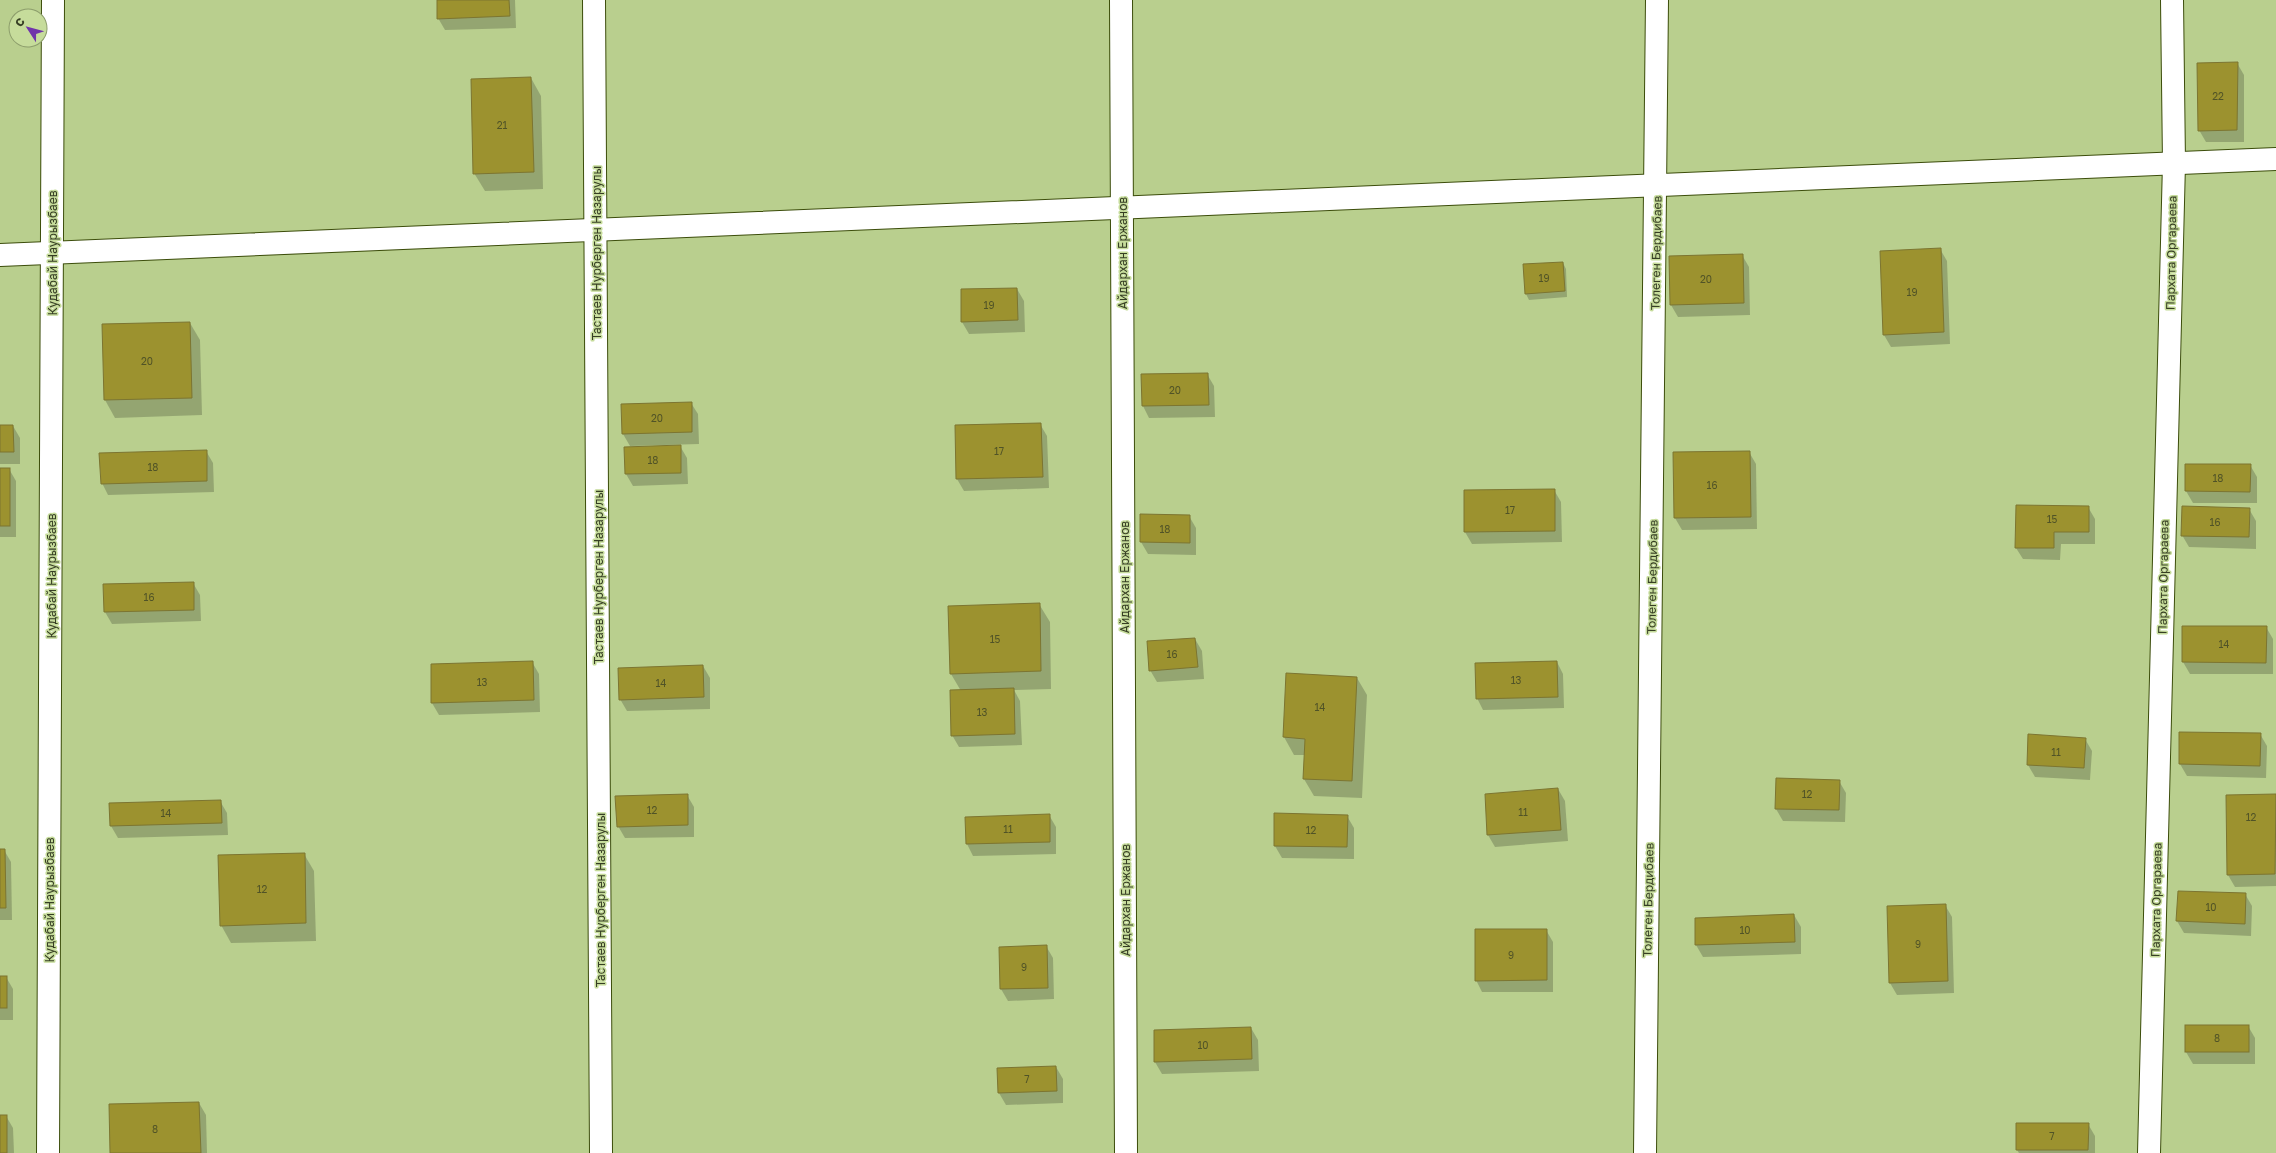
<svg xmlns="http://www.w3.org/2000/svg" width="2276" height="1153" font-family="'Golos Text',sans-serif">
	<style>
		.shadow { fill: #0003 }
		.building { fill: #9c922f; stroke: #7c7531 }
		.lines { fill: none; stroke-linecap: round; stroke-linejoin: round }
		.minor-casing { stroke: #3c4d0b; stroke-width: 24 }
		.minor { stroke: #fff; stroke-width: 22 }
		.labels { text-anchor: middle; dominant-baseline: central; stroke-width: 3; stroke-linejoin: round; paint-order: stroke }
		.number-label { font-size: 10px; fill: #505327 }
		.street-label { font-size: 12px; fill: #363e24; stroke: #c6dc9b }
	</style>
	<rect width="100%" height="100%" fill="#b9cf8e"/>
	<g class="shadow">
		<path d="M 438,0 L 515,0 L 516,28 L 445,30 L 438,18 Z"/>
		<path d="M 2237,63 L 2244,75 L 2244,142 L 2206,142 L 2199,130 Z"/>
		<path d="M 531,78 L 541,96 L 543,189 L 485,191 L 474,173 Z"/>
		<path d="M 1940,249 L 1947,261 L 1950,344 L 1891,347 L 1884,335 Z"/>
		<path d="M 1742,255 L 1749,267 L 1750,315 L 1678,317 L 1671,305 Z"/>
		<path d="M 1563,263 L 1566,269 L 1567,297 L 1529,300 L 1526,294 Z"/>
		<path d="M 1017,289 L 1024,301 L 1025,332 L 969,334 L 962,322 Z"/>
		<path d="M 190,323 L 200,340 L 202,415 L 115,418 L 105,400 L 103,325 Z"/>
		<path d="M 1207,374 L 1214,386 L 1215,417 L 1149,418 L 1143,406 L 1142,375 Z"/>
		<path d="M 691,403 L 698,414 L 699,444 L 630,446 L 623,434 Z"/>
		<path d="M 1040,424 L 1047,436 L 1049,488 L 964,491 L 957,479 Z"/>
		<path d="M 0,426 L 13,426 L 20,438 L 20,464 L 0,464 Z"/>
		<path d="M 680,446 L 687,458 L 688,484 L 633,486 L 626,474 Z"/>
		<path d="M 206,451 L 213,463 L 214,492 L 108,495 L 102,483 Z"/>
		<path d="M 1749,452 L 1756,464 L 1757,529 L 1682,530 L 1675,518 L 1674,453 Z"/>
		<path d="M 2250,465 L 2257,477 L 2257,503 L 2193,503 L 2186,491 Z"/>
		<path d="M 0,469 L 9,469 L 16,481 L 16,537 L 0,537 Z"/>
		<path d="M 1554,490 L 1561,502 L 1562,542 L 1472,544 L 1465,532 Z"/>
		<path d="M 2088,507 L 2095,519 L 2095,544 L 2061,544 L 2060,560 L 2023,559 L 2016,548 Z"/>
		<path d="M 2249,509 L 2256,521 L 2256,549 L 2189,547 L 2182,535 Z"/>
		<path d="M 1189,516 L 1196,528 L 1196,555 L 1148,554 L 1141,542 Z"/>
		<path d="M 193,583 L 200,595 L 201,621 L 112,624 L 105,612 Z"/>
		<path d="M 1039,604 L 1050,622 L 1051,689 L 1014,690 L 1020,701 L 1022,745 L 959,747 L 952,735 L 961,691 L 951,674 Z"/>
		<path d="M 2183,627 L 2266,627 L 2273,639 L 2273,674 L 2190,674 L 2183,662 Z"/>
		<path d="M 1195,639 L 1202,651 L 1204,679 L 1157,682 L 1150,670 Z"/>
		<path d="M 532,662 L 539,674 L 540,712 L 439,715 L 432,703 Z"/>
		<path d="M 1557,662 L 1563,674 L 1564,708 L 1483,710 L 1477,698 Z"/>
		<path d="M 703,666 L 710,678 L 710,709 L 627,711 L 620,699 Z"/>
		<path d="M 1287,674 L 1357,678 L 1367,695 L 1362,798 L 1314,796 L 1304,779 L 1305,755 L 1294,755 L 1284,737 Z"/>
		<path d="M 2180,733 L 2260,734 L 2267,746 L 2266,778 L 2187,776 L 2180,764 Z"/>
		<path d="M 2085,739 L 2092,751 L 2090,780 L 2035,777 L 2028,765 Z"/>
		<path d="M 1839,781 L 1846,793 L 1845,822 L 1783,821 L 1776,809 Z"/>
		<path d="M 1558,789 L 1565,801 L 1568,841 L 1495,847 L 1488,835 Z"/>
		<path d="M 687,795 L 694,807 L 694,837 L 625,838 L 618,826 Z"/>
		<path d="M 2276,795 L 2276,886 L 2235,887 L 2228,875 L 2227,796 Z"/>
		<path d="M 220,801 L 227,813 L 228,835 L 118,838 L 111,826 Z"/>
		<path d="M 1049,815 L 1056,827 L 1056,854 L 973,856 L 967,844 L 966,818 Z"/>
		<path d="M 1347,816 L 1354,828 L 1354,859 L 1282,858 L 1275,846 Z"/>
		<path d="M 0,850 L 4,850 L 11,862 L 12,920 L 0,920 Z"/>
		<path d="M 304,854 L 314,871 L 316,941 L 231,943 L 221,925 Z"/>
		<path d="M 2179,892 L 2245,894 L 2252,906 L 2251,936 L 2184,933 L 2177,921 Z"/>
		<path d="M 1945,905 L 1952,917 L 1954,993 L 1897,995 L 1890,983 L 1888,907 Z"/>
		<path d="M 1794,915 L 1801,927 L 1801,954 L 1703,957 L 1696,945 Z"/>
		<path d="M 1546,930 L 1553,942 L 1553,992 L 1482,992 L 1476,980 Z"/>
		<path d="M 1046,946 L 1053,958 L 1054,999 L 1008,1001 L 1001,989 Z"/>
		<path d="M 0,977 L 6,977 L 13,989 L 13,1020 L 0,1020 Z"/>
		<path d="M 2248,1026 L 2255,1038 L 2255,1064 L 2193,1064 L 2186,1052 Z"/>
		<path d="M 1251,1028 L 1258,1040 L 1259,1071 L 1162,1074 L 1155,1062 Z"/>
		<path d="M 1056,1067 L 1063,1079 L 1063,1103 L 1006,1105 L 999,1093 Z"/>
		<path d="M 199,1103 L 206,1115 L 207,1153 L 111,1153 Z"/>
		<path d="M 0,1116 L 6,1116 L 13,1128 L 14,1153 L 0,1153 Z"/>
		<path d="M 2088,1124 L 2095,1136 L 2095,1153 L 2019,1153 L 2017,1150 Z"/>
	</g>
	<g class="building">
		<path d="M 437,0 L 509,0 L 510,16 L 437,19 Z"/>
		<path d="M 2238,62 L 2237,130 L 2198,131 L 2197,63 Z"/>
		<path d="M 531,77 L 534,172 L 473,174 L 471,79 Z"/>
		<path d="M 1941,248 L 1944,332 L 1883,335 L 1880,251 Z"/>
		<path d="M 1743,254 L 1744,303 L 1670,305 L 1669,256 Z"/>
		<path d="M 1563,262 L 1565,291 L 1525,294 L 1523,264 Z"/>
		<path d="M 1017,288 L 1018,320 L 961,322 L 961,289 Z"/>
		<path d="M 190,322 L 192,398 L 104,400 L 102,324 Z"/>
		<path d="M 1208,373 L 1209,405 L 1142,406 L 1141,374 Z"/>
		<path d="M 692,402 L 692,432 L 622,434 L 621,404 Z"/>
		<path d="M 1041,423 L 1043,477 L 956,479 L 955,425 Z"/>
		<path d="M 0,425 L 13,425 L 14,452 L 0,452 Z"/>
		<path d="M 681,445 L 681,473 L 625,474 L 624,447 Z"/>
		<path d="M 207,450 L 207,481 L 101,484 L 99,453 Z"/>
		<path d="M 1750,451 L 1751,517 L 1674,518 L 1673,452 Z"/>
		<path d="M 2185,464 L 2251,464 L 2250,492 L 2185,491 Z"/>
		<rect x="0" y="468" width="10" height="58"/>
		<path d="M 1555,489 L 1555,531 L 1464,532 L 1464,490 Z"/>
		<path d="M 2016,505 L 2089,506 L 2089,532 L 2054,532 L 2054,548 L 2015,548 Z"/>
		<path d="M 2182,506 L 2250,508 L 2249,537 L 2181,536 Z"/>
		<path d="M 1140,514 L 1190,515 L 1190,543 L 1140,542 Z"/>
		<path d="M 194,582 L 194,610 L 104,612 L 103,584 Z"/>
		<path d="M 1040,603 L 1041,671 L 950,674 L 948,606 Z"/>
		<path d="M 2182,626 L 2267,626 L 2266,663 L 2182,662 Z"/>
		<path d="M 1195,638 L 1198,667 L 1149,671 L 1147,641 Z"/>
		<path d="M 533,661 L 534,700 L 431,703 L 431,664 Z"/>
		<path d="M 1557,661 L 1558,697 L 1476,699 L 1475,663 Z"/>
		<path d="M 703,665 L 704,697 L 619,700 L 618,668 Z"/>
		<path d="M 1286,673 L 1357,677 L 1352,781 L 1303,779 L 1305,739 L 1283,737 Z"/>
		<path d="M 1014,688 L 1015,734 L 951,736 L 950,690 Z"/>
		<path d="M 2179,732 L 2261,733 L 2260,766 L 2179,764 Z"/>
		<path d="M 2028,734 L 2086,738 L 2084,768 L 2027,765 Z"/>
		<path d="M 1776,778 L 1840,780 L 1839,810 L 1775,809 Z"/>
		<path d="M 1558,788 L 1561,830 L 1487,835 L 1485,794 Z"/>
		<path d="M 688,794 L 688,825 L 617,827 L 615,796 Z"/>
		<path d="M 2276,794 L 2275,874 L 2227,875 L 2226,795 Z"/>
		<path d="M 221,800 L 222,823 L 110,826 L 109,803 Z"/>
		<path d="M 1274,813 L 1348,815 L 1347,847 L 1274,846 Z"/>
		<path d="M 1050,814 L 1050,842 L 966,844 L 965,817 Z"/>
		<path d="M 0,849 L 5,849 L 6,908 L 0,908 Z"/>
		<path d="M 305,853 L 306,923 L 220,926 L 218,855 Z"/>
		<path d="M 2178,891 L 2246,893 L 2245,924 L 2176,921 Z"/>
		<path d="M 1946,904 L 1948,981 L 1889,983 L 1887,906 Z"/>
		<path d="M 1794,914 L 1795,942 L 1695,945 L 1695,918 Z"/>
		<path d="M 1475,929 L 1547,929 L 1547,980 L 1475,981 Z"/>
		<path d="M 1047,945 L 1048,988 L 1000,989 L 999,947 Z"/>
		<rect x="0" y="976" width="7" height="32"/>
		<rect x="2185" y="1025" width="64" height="27"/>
		<path d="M 1251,1027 L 1252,1059 L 1154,1062 L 1154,1030 Z"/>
		<path d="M 1056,1066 L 1057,1091 L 998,1093 L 997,1068 Z"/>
		<path d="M 199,1102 L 201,1153 L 110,1153 L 109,1104 Z"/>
		<rect x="0" y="1115" width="7" height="38"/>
		<path d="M 2016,1123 L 2089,1123 L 2088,1150 L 2016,1150 Z"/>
	</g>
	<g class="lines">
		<defs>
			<g id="minor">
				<path d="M 594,0 L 601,1153"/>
				<path d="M 1121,0 L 1126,1153"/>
				<path d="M 0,255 L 2276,159"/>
				<path d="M 48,1153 L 53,0"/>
				<path d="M 1645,1153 L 1657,0"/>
				<path d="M 2149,1153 L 2174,163 L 2172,0"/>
			</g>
		</defs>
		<use href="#minor" class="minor-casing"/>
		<use href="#minor" class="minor"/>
	</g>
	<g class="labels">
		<g class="number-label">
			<text x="2218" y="96">22</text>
			<text x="502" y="125">21</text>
			<text x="1544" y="278">19</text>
			<text x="1706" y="279">20</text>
			<text x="1912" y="292">19</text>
			<text x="989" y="305">19</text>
			<text x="147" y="361">20</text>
			<text x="1175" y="390">20</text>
			<text x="657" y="418">20</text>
			<text x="999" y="451">17</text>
			<text x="653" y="460">18</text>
			<text x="153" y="467">18</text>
			<text x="2218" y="478">18</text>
			<text x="1712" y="485">16</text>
			<text x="1510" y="510">17</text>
			<text x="2052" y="519">15</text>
			<text x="2215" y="522">16</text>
			<text x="1165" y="529">18</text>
			<text x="149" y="597">16</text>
			<text x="995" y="639">15</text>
			<text x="2224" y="644">14</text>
			<text x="1172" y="654">16</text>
			<text x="1516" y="680">13</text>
			<text x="482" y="682">13</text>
			<text x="661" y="683">14</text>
			<text x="1320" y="707">14</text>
			<text x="982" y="712">13</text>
			<text x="2056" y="752">11</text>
			<text x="1807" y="794">12</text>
			<text x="652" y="810">12</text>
			<text x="1523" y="812">11</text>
			<text x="166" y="813">14</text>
			<text x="2251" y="817">12</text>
			<text x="1008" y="829">11</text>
			<text x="1311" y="830">12</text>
			<text x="262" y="889">12</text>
			<text x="2211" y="907">10</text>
			<text x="1745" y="930">10</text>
			<text x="1918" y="944">9</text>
			<text x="1511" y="955">9</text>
			<text x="1024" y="967">9</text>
			<text x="2217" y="1038">8</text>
			<text x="1203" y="1045">10</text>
			<text x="1027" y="1079">7</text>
			<text x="155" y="1129">8</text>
			<text x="2052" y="1136">7</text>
		</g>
		<g class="street-label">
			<text transform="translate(52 253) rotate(-90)">Кудабай Наурызбаев</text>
			<text transform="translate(596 253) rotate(-90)">Тастаев Нурберген Назарулы</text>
			<text transform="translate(1122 253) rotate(-90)">Айдархан Ержанов</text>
			<text transform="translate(1656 253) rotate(-89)">Толеген Бердибаев</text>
			<text transform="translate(2171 253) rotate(-89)">Пархата Оргараева</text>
			<text transform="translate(51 576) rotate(-90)">Кудабай Наурызбаев</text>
			<text transform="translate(598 577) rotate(-90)">Тастаев Нурберген Назарулы</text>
			<text transform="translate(1124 577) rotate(-90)">Айдархан Ержанов</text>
			<text transform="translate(1652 577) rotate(-89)">Толеген Бердибаев</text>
			<text transform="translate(2163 577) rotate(-89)">Пархата Оргараева</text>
			<text transform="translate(49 900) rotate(-90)">Кудабай Наурызбаев</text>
			<text transform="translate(600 900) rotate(-90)">Тастаев Нурберген Назарулы</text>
			<text transform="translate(1125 900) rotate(-90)">Айдархан Ержанов</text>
			<text transform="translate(1648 900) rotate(-89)">Толеген Бердибаев</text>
			<text transform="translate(2156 900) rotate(-89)">Пархата Оргараева</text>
		</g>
	</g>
	<g transform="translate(28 28) rotate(306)"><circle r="19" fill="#c6dc9b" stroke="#8c9d6b"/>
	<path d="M0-3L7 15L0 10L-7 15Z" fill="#7034aa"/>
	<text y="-6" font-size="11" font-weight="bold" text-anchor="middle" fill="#363e24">С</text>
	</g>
</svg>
